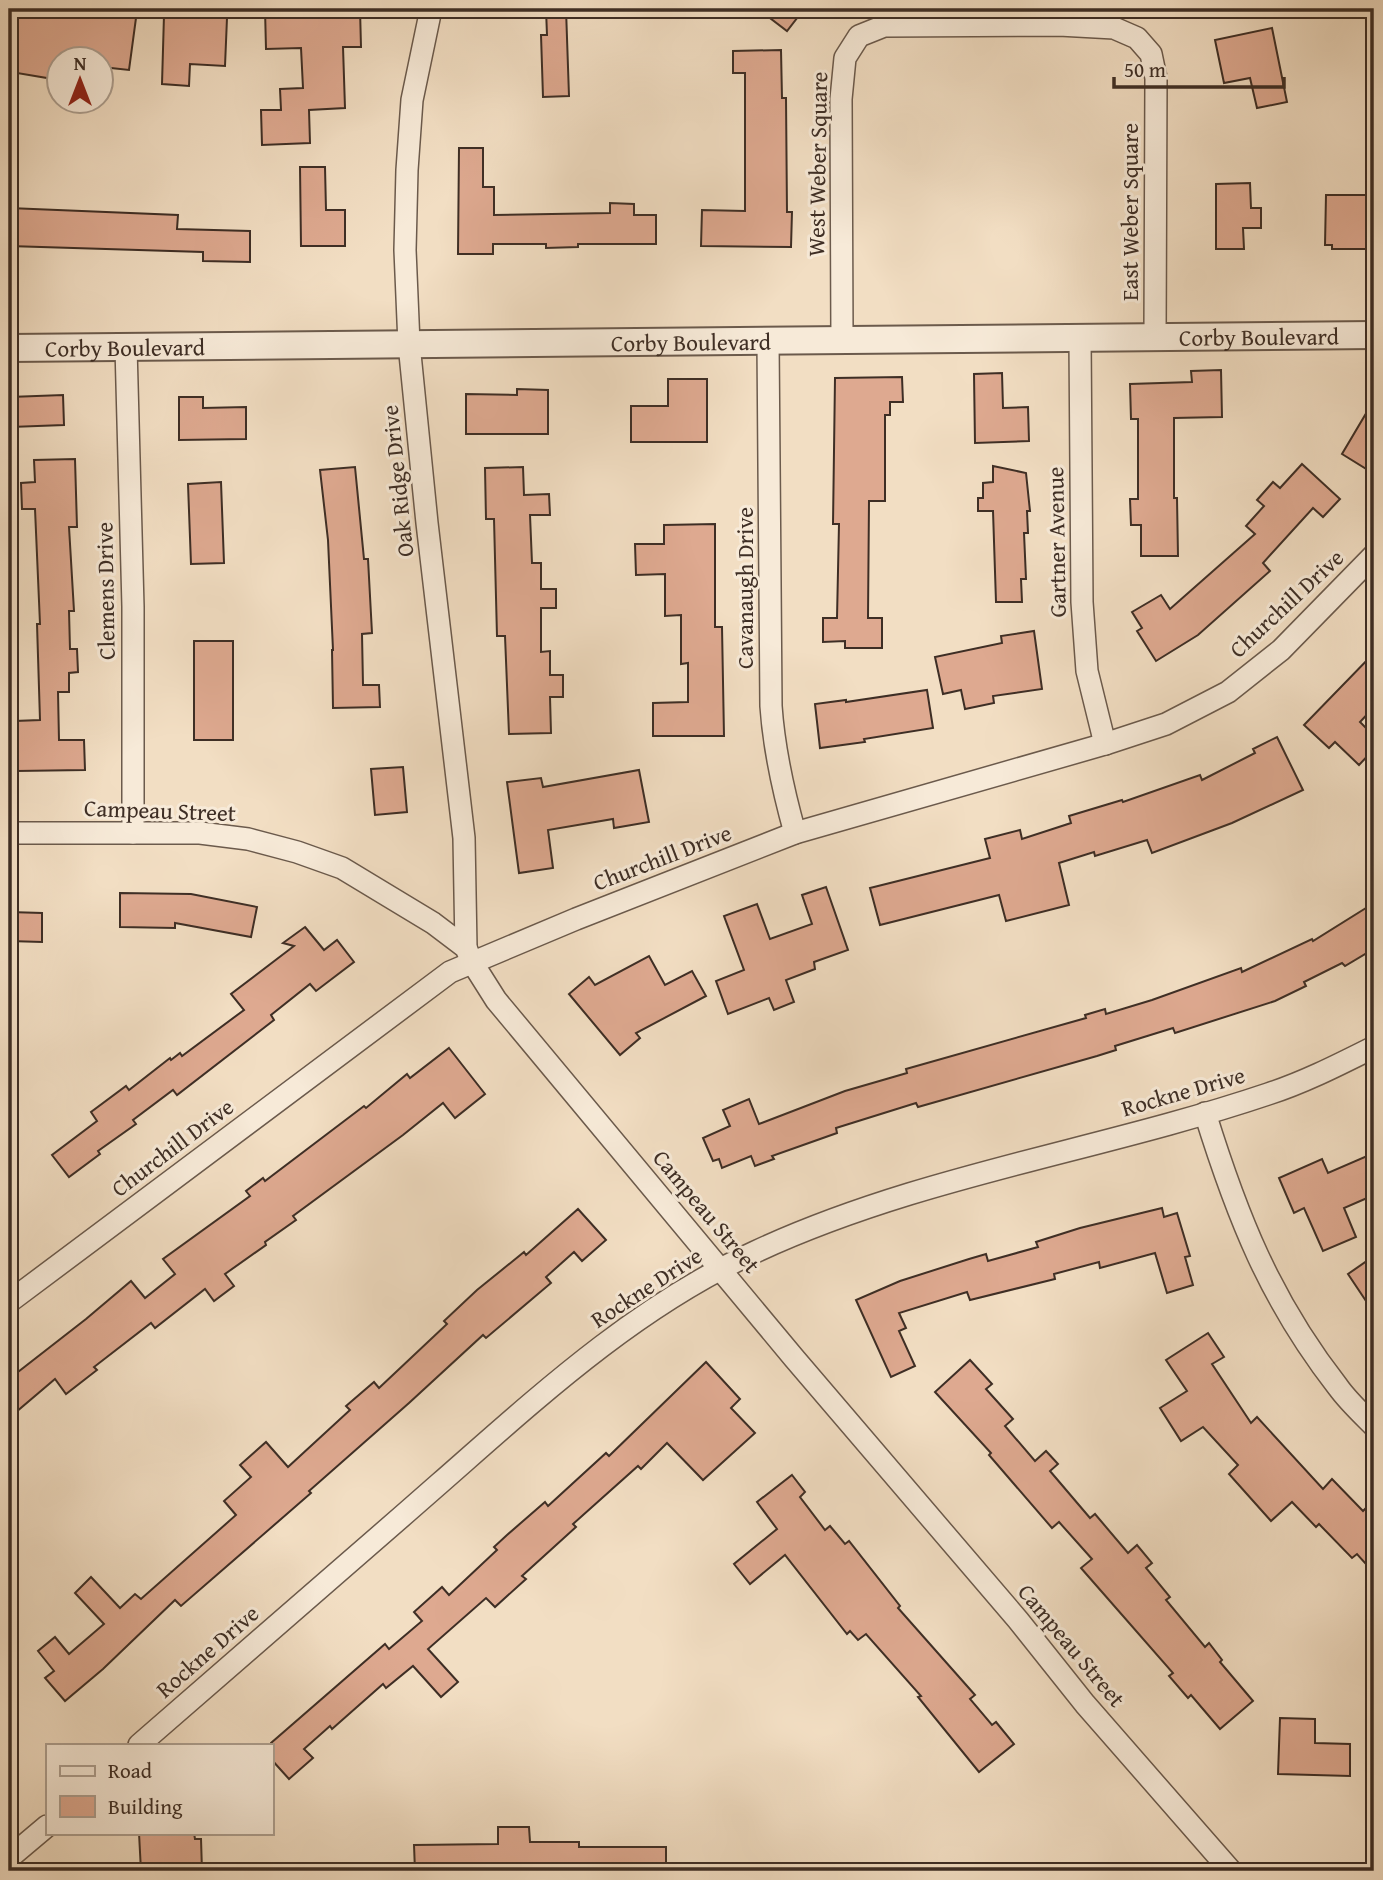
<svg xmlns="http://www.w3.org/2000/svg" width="1383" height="1880" font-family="'Gentium Book Plus',serif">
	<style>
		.building { fill: #dea990; stroke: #3e2e25; stroke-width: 2 }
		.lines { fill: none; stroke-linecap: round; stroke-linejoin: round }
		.minor-casing { stroke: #6b5a4c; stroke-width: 24 }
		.tertiary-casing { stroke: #6b5a4c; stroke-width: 30 }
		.minor { stroke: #f7ead8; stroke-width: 21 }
		.tertiary { stroke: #f7ead8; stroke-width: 26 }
		.labels { text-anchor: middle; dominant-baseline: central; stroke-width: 6; stroke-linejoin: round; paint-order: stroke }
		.street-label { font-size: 23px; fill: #3e2e25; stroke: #f7ead8 }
	</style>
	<rect width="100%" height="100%" fill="#f2dec3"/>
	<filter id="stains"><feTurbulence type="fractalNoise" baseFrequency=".00286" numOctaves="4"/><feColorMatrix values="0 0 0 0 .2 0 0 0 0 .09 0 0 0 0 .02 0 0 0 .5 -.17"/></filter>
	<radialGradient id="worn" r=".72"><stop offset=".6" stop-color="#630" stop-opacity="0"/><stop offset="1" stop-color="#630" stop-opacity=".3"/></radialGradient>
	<g class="building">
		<path d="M 13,9 L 43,9 L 79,15 L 80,10 L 136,18 L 129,70 L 102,67 L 102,60 L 56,60 L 53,79 L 11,72 L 16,45 L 9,44 Z"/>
		<path d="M 265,9 L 360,9 L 361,47 L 343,47 L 345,108 L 309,110 L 310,143 L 262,145 L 261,110 L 281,110 L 280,89 L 303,88 L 301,48 L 266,49 Z"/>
		<path d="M 546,9 L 566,9 L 569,96 L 543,97 L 541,35 L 547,35 Z"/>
		<path d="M 758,9 L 804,9 L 787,31 Z"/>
		<path d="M 164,15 L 227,18 L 225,66 L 190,64 L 189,86 L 162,84 Z"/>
		<path d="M 1272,28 L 1287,102 L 1257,108 L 1250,78 L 1224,83 L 1215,40 Z"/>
		<path d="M 781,50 L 782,98 L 786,98 L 787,212 L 792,212 L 791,247 L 701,246 L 702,210 L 745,211 L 745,73 L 733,73 L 733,51 Z"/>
		<path d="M 459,148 L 483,148 L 483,187 L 494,187 L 494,215 L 610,213 L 610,203 L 634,204 L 634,215 L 656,215 L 656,244 L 578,244 L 578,247 L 546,248 L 546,244 L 493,244 L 493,254 L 458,254 Z"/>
		<path d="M 300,167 L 325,167 L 326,210 L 345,210 L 345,246 L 301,246 Z"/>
		<path d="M 1250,183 L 1251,208 L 1261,208 L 1261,228 L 1243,228 L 1244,249 L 1216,249 L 1216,184 Z"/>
		<path d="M 1326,195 L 1374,195 L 1374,249 L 1332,249 L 1332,245 L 1325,245 Z"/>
		<path d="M 9,208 L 178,215 L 177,229 L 250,231 L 250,262 L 203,261 L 203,252 L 9,246 Z"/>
		<path d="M 1221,370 L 1222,417 L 1174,418 L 1174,498 L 1177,498 L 1178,556 L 1141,556 L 1141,525 L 1131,525 L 1130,499 L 1138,499 L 1138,419 L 1131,419 L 1130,384 L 1192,382 L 1191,371 Z"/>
		<path d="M 1002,373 L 1003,408 L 1028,407 L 1029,441 L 975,443 L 974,374 Z"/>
		<path d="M 902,377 L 903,402 L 890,402 L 890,415 L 885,415 L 885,501 L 869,501 L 868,618 L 882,618 L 882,648 L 845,648 L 845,641 L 823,642 L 823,618 L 837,618 L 839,524 L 833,524 L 835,378 Z"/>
		<path d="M 668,379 L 707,379 L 707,442 L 631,442 L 631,406 L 668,406 Z"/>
		<path d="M 517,389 L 548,390 L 548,434 L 466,434 L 466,394 L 517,395 Z"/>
		<path d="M 63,395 L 64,425 L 11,427 L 10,397 Z"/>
		<path d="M 179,397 L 203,397 L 203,408 L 246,407 L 246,439 L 179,440 Z"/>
		<path d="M 1374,400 L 1374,458 L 1368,470 L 1342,454 Z"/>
		<path d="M 75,459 L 77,527 L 69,527 L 74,611 L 69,611 L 70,649 L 77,649 L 78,672 L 69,673 L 69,692 L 58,692 L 59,740 L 84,740 L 85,770 L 16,771 L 15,721 L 40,720 L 37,624 L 40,624 L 35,509 L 22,509 L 21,483 L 35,482 L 34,460 Z"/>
		<path d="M 1302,464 L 1340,499 L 1323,517 L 1313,508 L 1263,563 L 1270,571 L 1198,635 L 1156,661 L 1137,631 L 1142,628 L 1132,612 L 1161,595 L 1170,609 L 1255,534 L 1246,526 L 1264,506 L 1257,500 L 1273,482 L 1280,488 Z"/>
		<path d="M 993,466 L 1026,473 L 1030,511 L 1027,511 L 1028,533 L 1024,533 L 1026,579 L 1021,579 L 1022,602 L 996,602 L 993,511 L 978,511 L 978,498 L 983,498 L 983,483 L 993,482 Z"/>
		<path d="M 355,467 L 364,559 L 368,559 L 372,633 L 362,634 L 363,685 L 379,685 L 380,707 L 333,708 L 332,650 L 333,650 L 328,540 L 320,470 Z"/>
		<path d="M 523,467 L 524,495 L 549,494 L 550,515 L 530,515 L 532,563 L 541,563 L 541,589 L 556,589 L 556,608 L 541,608 L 541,652 L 550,651 L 550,675 L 563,675 L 563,697 L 550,697 L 551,733 L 509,734 L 505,636 L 497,636 L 494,519 L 486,519 L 485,468 Z"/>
		<path d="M 221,482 L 224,563 L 191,564 L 188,484 Z"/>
		<path d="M 715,524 L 715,627 L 722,627 L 724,736 L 653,736 L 653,703 L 688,702 L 688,663 L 681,664 L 681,615 L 665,616 L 665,574 L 636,575 L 635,544 L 664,544 L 664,525 Z"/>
		<path d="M 1034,631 L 1042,689 L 993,696 L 994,703 L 965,709 L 961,690 L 943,694 L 935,657 L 1002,643 L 1001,636 Z"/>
		<rect x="194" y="641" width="39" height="99"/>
		<path d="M 1374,653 L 1374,707 L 1360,722 L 1374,736 L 1374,749 L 1359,765 L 1335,742 L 1329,748 L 1304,725 Z"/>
		<path d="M 927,690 L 933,728 L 864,739 L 865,742 L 820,748 L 815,704 L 846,700 L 846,702 Z"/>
		<path d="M 1277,737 L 1303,790 L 1232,823 L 1152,853 L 1147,840 L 1095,856 L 1094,852 L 1059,863 L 1069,905 L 1006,921 L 999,895 L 880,925 L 870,888 L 990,858 L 985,839 L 1020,830 L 1022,839 L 1071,823 L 1069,816 L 1122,800 L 1123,802 L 1200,775 L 1202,780 L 1255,753 L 1253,749 Z"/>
		<path d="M 403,767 L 407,812 L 375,815 L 371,769 Z"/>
		<path d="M 639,770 L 649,822 L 614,828 L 613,819 L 548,830 L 553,868 L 519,873 L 507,782 L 541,778 L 543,787 Z"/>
		<path d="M 826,887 L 848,950 L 814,962 L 815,969 L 786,980 L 794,1002 L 774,1010 L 769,998 L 728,1014 L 716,981 L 744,970 L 724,916 L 757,904 L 770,939 L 812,924 L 802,895 Z"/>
		<path d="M 120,893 L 191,894 L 257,907 L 251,937 L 175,923 L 175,928 L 120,927 Z"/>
		<path d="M 1374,903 L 1374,943 L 1368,947 L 1370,951 L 1345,966 L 1342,963 L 1304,982 L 1306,986 L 1275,1001 L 1175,1033 L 1173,1028 L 1115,1046 L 1116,1050 L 1097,1056 L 918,1107 L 916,1103 L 836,1128 L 837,1133 L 772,1156 L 774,1159 L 755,1166 L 751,1156 L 722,1168 L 719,1159 L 713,1161 L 703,1138 L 730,1126 L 723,1110 L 749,1099 L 759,1124 L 845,1091 L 907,1073 L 906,1069 L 1086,1018 L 1085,1015 L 1105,1009 L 1106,1014 L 1152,1000 L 1241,968 L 1242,972 L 1312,939 L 1313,941 Z"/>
		<path d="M 9,912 L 42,913 L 42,942 L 9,941 Z"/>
		<path d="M 305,927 L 324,950 L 337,940 L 354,962 L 316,991 L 310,984 L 271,1015 L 274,1020 L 177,1095 L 173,1090 L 133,1120 L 136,1124 L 98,1151 L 100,1154 L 69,1177 L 52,1155 L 97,1121 L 91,1112 L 126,1086 L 129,1090 L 170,1058 L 171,1060 L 180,1053 L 182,1056 L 244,1010 L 231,994 L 294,946 L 283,943 Z"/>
		<path d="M 649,956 L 665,985 L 692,971 L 706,996 L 636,1033 L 640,1038 L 620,1055 L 569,994 L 589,977 L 595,985 Z"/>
		<path d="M 449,1048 L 485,1094 L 455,1118 L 443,1103 L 403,1135 L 293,1216 L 296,1220 L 265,1242 L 266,1245 L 225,1274 L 234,1286 L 214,1301 L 205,1289 L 155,1328 L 151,1323 L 94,1367 L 97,1370 L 66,1394 L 55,1379 L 9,1418 L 9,1379 L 86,1319 L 131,1281 L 145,1298 L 175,1274 L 163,1259 L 250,1196 L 246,1191 L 263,1178 L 265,1181 L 364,1106 L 366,1108 L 407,1074 L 410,1078 Z"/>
		<path d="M 1374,1153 L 1374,1195 L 1344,1208 L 1356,1237 L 1323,1251 L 1304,1208 L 1294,1213 L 1279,1178 L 1322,1159 L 1328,1173 Z"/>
		<path d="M 1162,1208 L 1164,1217 L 1177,1213 L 1190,1256 L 1185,1257 L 1193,1285 L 1167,1293 L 1155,1253 L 1100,1268 L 1099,1262 L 1054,1274 L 1055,1279 L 970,1300 L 967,1292 L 899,1313 L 906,1328 L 899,1331 L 915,1366 L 891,1377 L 856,1300 L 900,1281 L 969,1259 L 986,1254 L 988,1261 L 1038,1247 L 1036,1242 L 1080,1228 Z"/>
		<path d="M 578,1209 L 606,1240 L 582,1261 L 574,1252 L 546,1277 L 551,1283 L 486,1338 L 483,1335 L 409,1403 L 309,1491 L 311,1493 L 181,1606 L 175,1600 L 103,1669 L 65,1701 L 45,1678 L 54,1671 L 38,1651 L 55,1637 L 69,1654 L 104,1624 L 75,1593 L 91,1577 L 120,1608 L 135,1594 L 141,1599 L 236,1515 L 224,1501 L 251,1477 L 240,1465 L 266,1442 L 288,1467 L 350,1410 L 346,1406 L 374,1382 L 379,1388 L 447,1324 L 444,1321 L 477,1290 L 524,1252 L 526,1255 Z"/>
		<path d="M 1374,1256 L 1374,1313 L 1348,1274 Z"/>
		<path d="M 1208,1333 L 1224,1357 L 1212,1364 L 1251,1423 L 1257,1417 L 1323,1489 L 1332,1479 L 1363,1511 L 1374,1500 L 1374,1573 L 1357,1554 L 1352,1558 L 1319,1524 L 1316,1527 L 1292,1502 L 1271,1521 L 1229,1474 L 1238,1465 L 1203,1427 L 1181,1441 L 1160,1408 L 1187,1391 L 1166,1360 Z"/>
		<path d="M 970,1360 L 992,1384 L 986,1389 L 1013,1419 L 1005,1426 L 1035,1461 L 1046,1451 L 1058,1464 L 1050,1471 L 1090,1518 L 1095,1514 L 1128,1553 L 1137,1545 L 1152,1563 L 1146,1568 L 1170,1597 L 1166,1600 L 1205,1647 L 1209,1643 L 1222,1660 L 1220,1662 L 1253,1701 L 1220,1729 L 1191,1695 L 1188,1698 L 1169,1676 L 1173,1673 L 1081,1568 L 1092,1559 L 1059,1522 L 1052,1528 L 989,1455 L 991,1453 L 935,1392 Z"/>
		<path d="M 706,1362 L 740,1399 L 731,1408 L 755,1433 L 703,1480 L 667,1443 L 641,1469 L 638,1466 L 573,1524 L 576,1527 L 522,1576 L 526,1579 L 495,1607 L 486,1598 L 428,1649 L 458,1682 L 441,1697 L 413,1666 L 386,1688 L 383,1684 L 332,1729 L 330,1726 L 304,1749 L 313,1758 L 289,1779 L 271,1759 L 271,1743 L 385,1644 L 389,1649 L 422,1621 L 414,1612 L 442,1587 L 449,1595 L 497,1550 L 494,1547 L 507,1535 L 545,1502 L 548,1506 L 606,1453 L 609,1456 Z"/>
		<path d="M 792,1475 L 805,1492 L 800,1497 L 825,1530 L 830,1526 L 845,1544 L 849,1541 L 900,1606 L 898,1608 L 975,1695 L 970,1699 L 992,1725 L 996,1722 L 1014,1744 L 979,1772 L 918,1697 L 921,1696 L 866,1634 L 858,1640 L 850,1631 L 847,1634 L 785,1555 L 750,1584 L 734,1564 L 777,1529 L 757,1502 Z"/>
		<path d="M 1280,1718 L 1315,1719 L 1315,1743 L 1350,1744 L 1350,1776 L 1278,1774 Z"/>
		<path d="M 498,1827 L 529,1827 L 530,1842 L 579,1842 L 579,1847 L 666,1847 L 666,1871 L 415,1871 L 414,1845 L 498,1844 Z"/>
		<path d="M 139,1833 L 194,1833 L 195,1839 L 201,1839 L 202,1871 L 141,1871 Z"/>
	</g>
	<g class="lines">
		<defs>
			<g id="minor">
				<path d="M 431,9 L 412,100 L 407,170 L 405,250 L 409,344 L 427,523 L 464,838 L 466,948"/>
				<path d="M 1080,338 L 1082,602 L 1087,671 L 1105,744"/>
				<path d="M 842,339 L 841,99 L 845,58 L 859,36 L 884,26 L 1059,25 L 1114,28 L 1137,38 L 1151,54 L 1156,78 L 1155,337"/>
				<path d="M 768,341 L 771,706 C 774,750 783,790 795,833"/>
				<path d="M 126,347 L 133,607 L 133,833"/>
				<path d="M 9,833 L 200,833 L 248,839 L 297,852 L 342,868 L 433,923 L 466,948 L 472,962 L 496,1000 L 794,1358 L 1018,1620 L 1085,1704 L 1231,1871"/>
				<path d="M 1205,1113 C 1237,1216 1270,1300 1338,1387 C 1348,1401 1362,1414 1374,1426"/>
				<path d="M 9,1302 L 450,972 L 576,919 L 795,833 L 1105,744 L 1166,724 L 1228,692 L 1281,650 L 1374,555"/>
				<path d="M 139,1745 C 239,1658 340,1571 440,1483 C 538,1397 635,1307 755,1252 C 918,1176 1099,1151 1268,1094 C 1305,1082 1340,1064 1374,1047"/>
				<path d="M 9,1858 L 47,1826"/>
			</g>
			<g id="tertiary">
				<path id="s1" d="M 9,348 L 1374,335"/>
			</g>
		</defs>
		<use href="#minor" class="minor-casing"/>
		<use href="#tertiary" class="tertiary-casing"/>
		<use href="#minor" class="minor"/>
		<use href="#tertiary" class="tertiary"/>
	</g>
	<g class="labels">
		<g class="street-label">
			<text transform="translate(817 164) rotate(-89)">West Weber Square</text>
			<text transform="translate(1129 212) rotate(-90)">East Weber Square</text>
			<text stroke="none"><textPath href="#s1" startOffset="1250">Corby Boulevard</textPath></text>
			<text stroke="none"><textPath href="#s1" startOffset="682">Corby Boulevard</textPath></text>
			<text stroke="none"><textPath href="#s1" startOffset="116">Corby Boulevard</textPath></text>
			<text transform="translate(397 481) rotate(-96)">Oak Ridge Drive</text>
			<text transform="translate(1056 542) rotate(-91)">Gartner Avenue</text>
			<text transform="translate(744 588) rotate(-90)">Cavanaugh Drive</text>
			<text transform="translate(105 591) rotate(-91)">Clemens Drive</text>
			<text transform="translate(1286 603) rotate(-43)">Churchill Drive</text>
			<text transform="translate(160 810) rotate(2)">Campeau Street</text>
			<text transform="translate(662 857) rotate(-21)">Churchill Drive</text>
			<text transform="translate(1183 1091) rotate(-16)">Rockne Drive</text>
			<text transform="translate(172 1147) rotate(-37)">Churchill Drive</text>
			<text transform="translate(707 1211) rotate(50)">Campeau Street</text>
			<text transform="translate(646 1287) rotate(-33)">Rockne Drive</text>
			<text transform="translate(1072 1645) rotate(50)">Campeau Street</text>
			<text transform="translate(207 1651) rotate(-41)">Rockne Drive</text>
		</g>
	</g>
	<rect width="1383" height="1880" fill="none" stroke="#f2dec3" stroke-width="35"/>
	<rect x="10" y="10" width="1362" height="1859" fill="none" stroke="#3e2e25" stroke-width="3.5"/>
	<rect x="18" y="18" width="1348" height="1845" fill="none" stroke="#3e2e25" stroke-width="2"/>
	<rect x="46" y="1744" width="228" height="91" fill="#f7ead8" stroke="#ad9f90" stroke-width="2"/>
	<rect x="60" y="1766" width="35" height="10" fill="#f7ead8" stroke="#ad9f90" stroke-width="2"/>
	<text x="108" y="1778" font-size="21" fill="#3e2e25">Road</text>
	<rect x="60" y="1796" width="35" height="21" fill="#dea990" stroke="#ad9f90" stroke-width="2"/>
	<text x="108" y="1814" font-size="21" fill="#3e2e25">Building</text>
	<g transform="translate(80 80)"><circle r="33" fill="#f7ead8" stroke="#ad9f90" stroke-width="2"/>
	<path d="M0-5L12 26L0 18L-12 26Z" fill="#8f2418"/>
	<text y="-10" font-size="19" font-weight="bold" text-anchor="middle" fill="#3e2e25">N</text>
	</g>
	<path d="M1114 77v10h170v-10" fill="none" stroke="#3e2e25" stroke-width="3.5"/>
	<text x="1124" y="77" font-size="21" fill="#3e2e25" stroke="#f7ead8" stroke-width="5" paint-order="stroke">50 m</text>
	<rect width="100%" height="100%" filter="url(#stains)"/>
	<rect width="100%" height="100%" fill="url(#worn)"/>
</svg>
